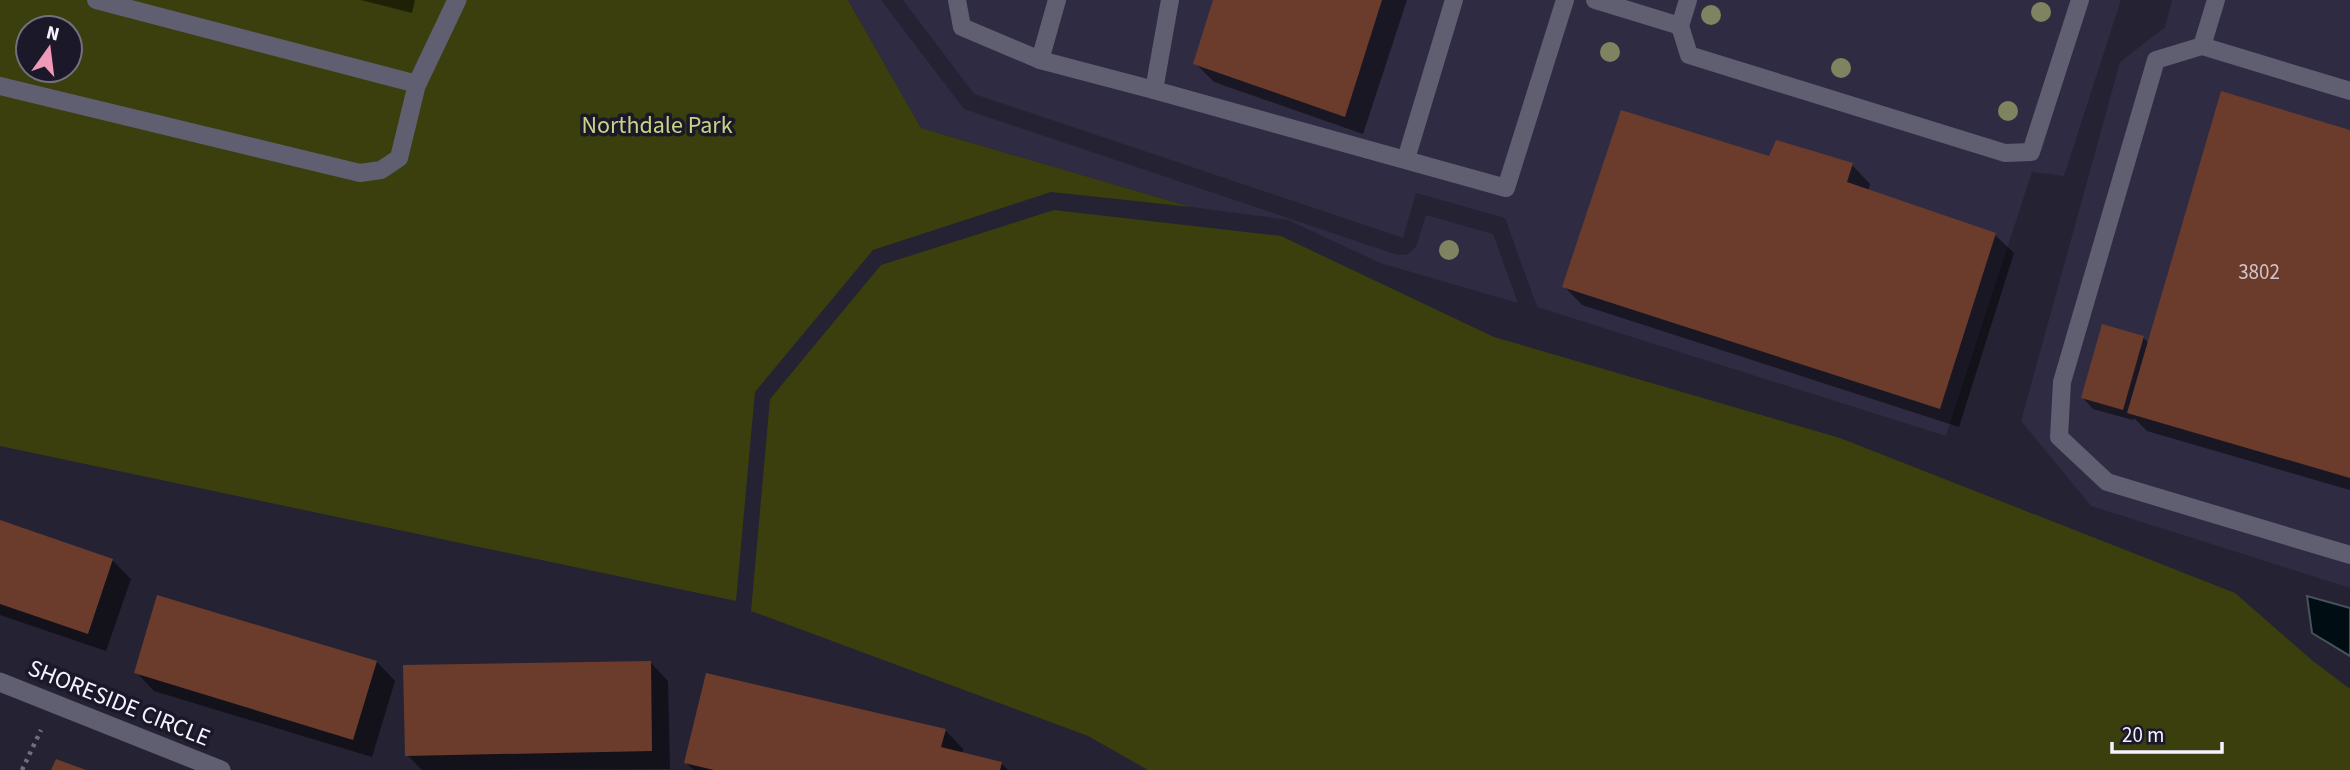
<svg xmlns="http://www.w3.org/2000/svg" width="2350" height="770" font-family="'Source Sans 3',sans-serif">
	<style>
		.built { fill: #2e2b42 }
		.green { fill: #3b3e0d; fill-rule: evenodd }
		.water { fill: #000d13; stroke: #49525a; stroke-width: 2 }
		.shadow { fill: #0007 }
		.building { fill: #6b3c2b }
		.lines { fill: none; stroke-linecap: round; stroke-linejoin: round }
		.path { stroke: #716f7f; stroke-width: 4.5; stroke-dasharray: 3.5 5; stroke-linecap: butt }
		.service { stroke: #605f72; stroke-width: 18 }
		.minor { stroke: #605f72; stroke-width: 19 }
		.tree { fill: #7f835f }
		.labels { text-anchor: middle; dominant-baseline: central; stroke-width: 7; stroke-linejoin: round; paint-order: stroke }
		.number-label { font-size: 21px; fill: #d2c5ca }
		.park-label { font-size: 24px; fill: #cad283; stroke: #1b1929 }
		.street-label { font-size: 24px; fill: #f4f3ff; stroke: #1b1929 }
	</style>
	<rect width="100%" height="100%" fill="#242233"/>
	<g class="built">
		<path d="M 848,0 L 881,0 L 964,109 L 1398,255 L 1408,254 L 1416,247 L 1426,215 L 1493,234 L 1518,303 L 1380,263 L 1288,220 L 1191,207 L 921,128 Z"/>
		<path d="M 903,0 L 2121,0 L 2064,176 L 2032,172 L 1946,436 L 1537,307 L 1505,218 L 1416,193 L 1403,238 L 974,94 Z"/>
		<path d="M 2172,0 L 2350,0 L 2350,588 L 2091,506 L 2021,421 L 2120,62 L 2165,27 Z"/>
	</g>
	<g class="green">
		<path d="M 0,0 L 848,0 L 921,128 L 1191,207 L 1051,192 L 873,250 L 755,392 L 736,601 L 0,446 ZM 28,28 L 70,28 L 70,70 L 28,70 Z"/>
		<path d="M 1054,210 L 1281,236 L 1494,337 L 1840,438 L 2235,593 L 2313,661 L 2350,689 L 2350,770 L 1148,770 L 1088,736 L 751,611 L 770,399 L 881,265 Z"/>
	</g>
	<path class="water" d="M 2307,596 L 2350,608 L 2350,656 L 2312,633 Z"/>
	<g class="shadow">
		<path d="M 361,0 L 415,0 L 412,13 Z"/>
		<path d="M 1214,0 L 1407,0 L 1363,134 L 1214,82 L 1195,63 Z"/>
		<path d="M 2350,132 L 2350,490 L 2147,431 L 2134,418 L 2133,420 L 2093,409 L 2083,398 L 2143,337 L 2149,344 Z"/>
		<path d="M 1770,158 L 1852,165 L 1870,184 L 1868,191 L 1995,235 L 2014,253 L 1959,427 L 1582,305 L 1564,286 Z"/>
		<path d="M 0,522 L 112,560 L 131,579 L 106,651 L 0,615 Z"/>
		<path d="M 377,662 L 395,681 L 372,757 L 154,691 L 136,672 Z"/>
		<path d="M 650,662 L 668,681 L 670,769 L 422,770 L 407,755 Z"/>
		<path d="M 945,730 L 963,749 L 962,754 L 1001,763 L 1008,770 L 694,770 L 686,763 Z"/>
	</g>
	<g class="building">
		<path d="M 1213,0 L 1382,0 L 1345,117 L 1193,64 Z"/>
		<path d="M 2221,91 L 2350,130 L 2350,478 L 2127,413 Z"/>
		<path d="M 1621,110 L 1769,156 L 1776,140 L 1853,163 L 1847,182 L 1996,233 L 1940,409 L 1562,287 Z"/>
		<path d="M 2102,324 L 2144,336 L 2123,410 L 2081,398 Z"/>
		<path d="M 0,520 L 113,559 L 88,634 L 0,604 Z"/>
		<path d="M 157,595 L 377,661 L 353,740 L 134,673 Z"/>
		<path d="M 651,661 L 652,751 L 405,756 L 403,665 Z"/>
		<path d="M 706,673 L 946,729 L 941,747 L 1002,762 L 1000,770 L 714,770 L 684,763 Z"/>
		<path d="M 56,759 L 86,770 L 51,770 Z"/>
	</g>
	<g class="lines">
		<path class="path" d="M 22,770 L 41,730"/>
		<g class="service">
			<path d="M 957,0 L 962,27 L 1040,60"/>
			<path d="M 1057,0 L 1040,60 L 1154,90"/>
			<path d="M 1170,0 L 1154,90 L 1506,188 L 1565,0"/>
			<path d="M 1595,0 L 1680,26"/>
			<path d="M 1688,0 L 1680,26 L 1689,55 L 2005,153 L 2031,152 L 2080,0"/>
			<path d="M 2216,0 L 2202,46 L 2156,60 L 2062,382 L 2059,437 L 2107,482 L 2350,555"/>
			<path d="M 2202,46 L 2350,91"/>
			<path d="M 0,86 L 360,173 L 381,170 L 399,158 L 417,84 L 96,0"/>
			<path d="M 1406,159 L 1454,0"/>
		</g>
		<g class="minor">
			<path d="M 417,84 L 457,0"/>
			<path d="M 0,682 L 221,770"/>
		</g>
	</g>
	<g class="tree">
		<circle cx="2041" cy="12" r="10"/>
		<circle cx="1711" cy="15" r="10"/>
		<circle cx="1610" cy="52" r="10"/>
		<circle cx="1841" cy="68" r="10"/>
		<circle cx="2008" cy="111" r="10"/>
		<circle cx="1449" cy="250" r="10"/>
	</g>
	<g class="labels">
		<g class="number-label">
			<text x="2259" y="272">3802</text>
		</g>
		<g class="park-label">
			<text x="657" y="125">Northdale Park</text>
		</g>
		<g class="street-label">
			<text transform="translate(119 703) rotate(22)">SHORESIDE CIRCLE</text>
		</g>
	</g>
	<g transform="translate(49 49) rotate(14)"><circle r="33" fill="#1b1929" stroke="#72707f" stroke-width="2"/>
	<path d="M0-5L12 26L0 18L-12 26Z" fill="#f09ab7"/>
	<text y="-10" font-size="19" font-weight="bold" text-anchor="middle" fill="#f4f3ff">N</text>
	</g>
	<path d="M2112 742v10h110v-10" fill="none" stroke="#f4f3ff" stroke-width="3.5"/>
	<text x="2122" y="742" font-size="21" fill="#f4f3ff" stroke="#1b1929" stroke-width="5" paint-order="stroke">20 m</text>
</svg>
